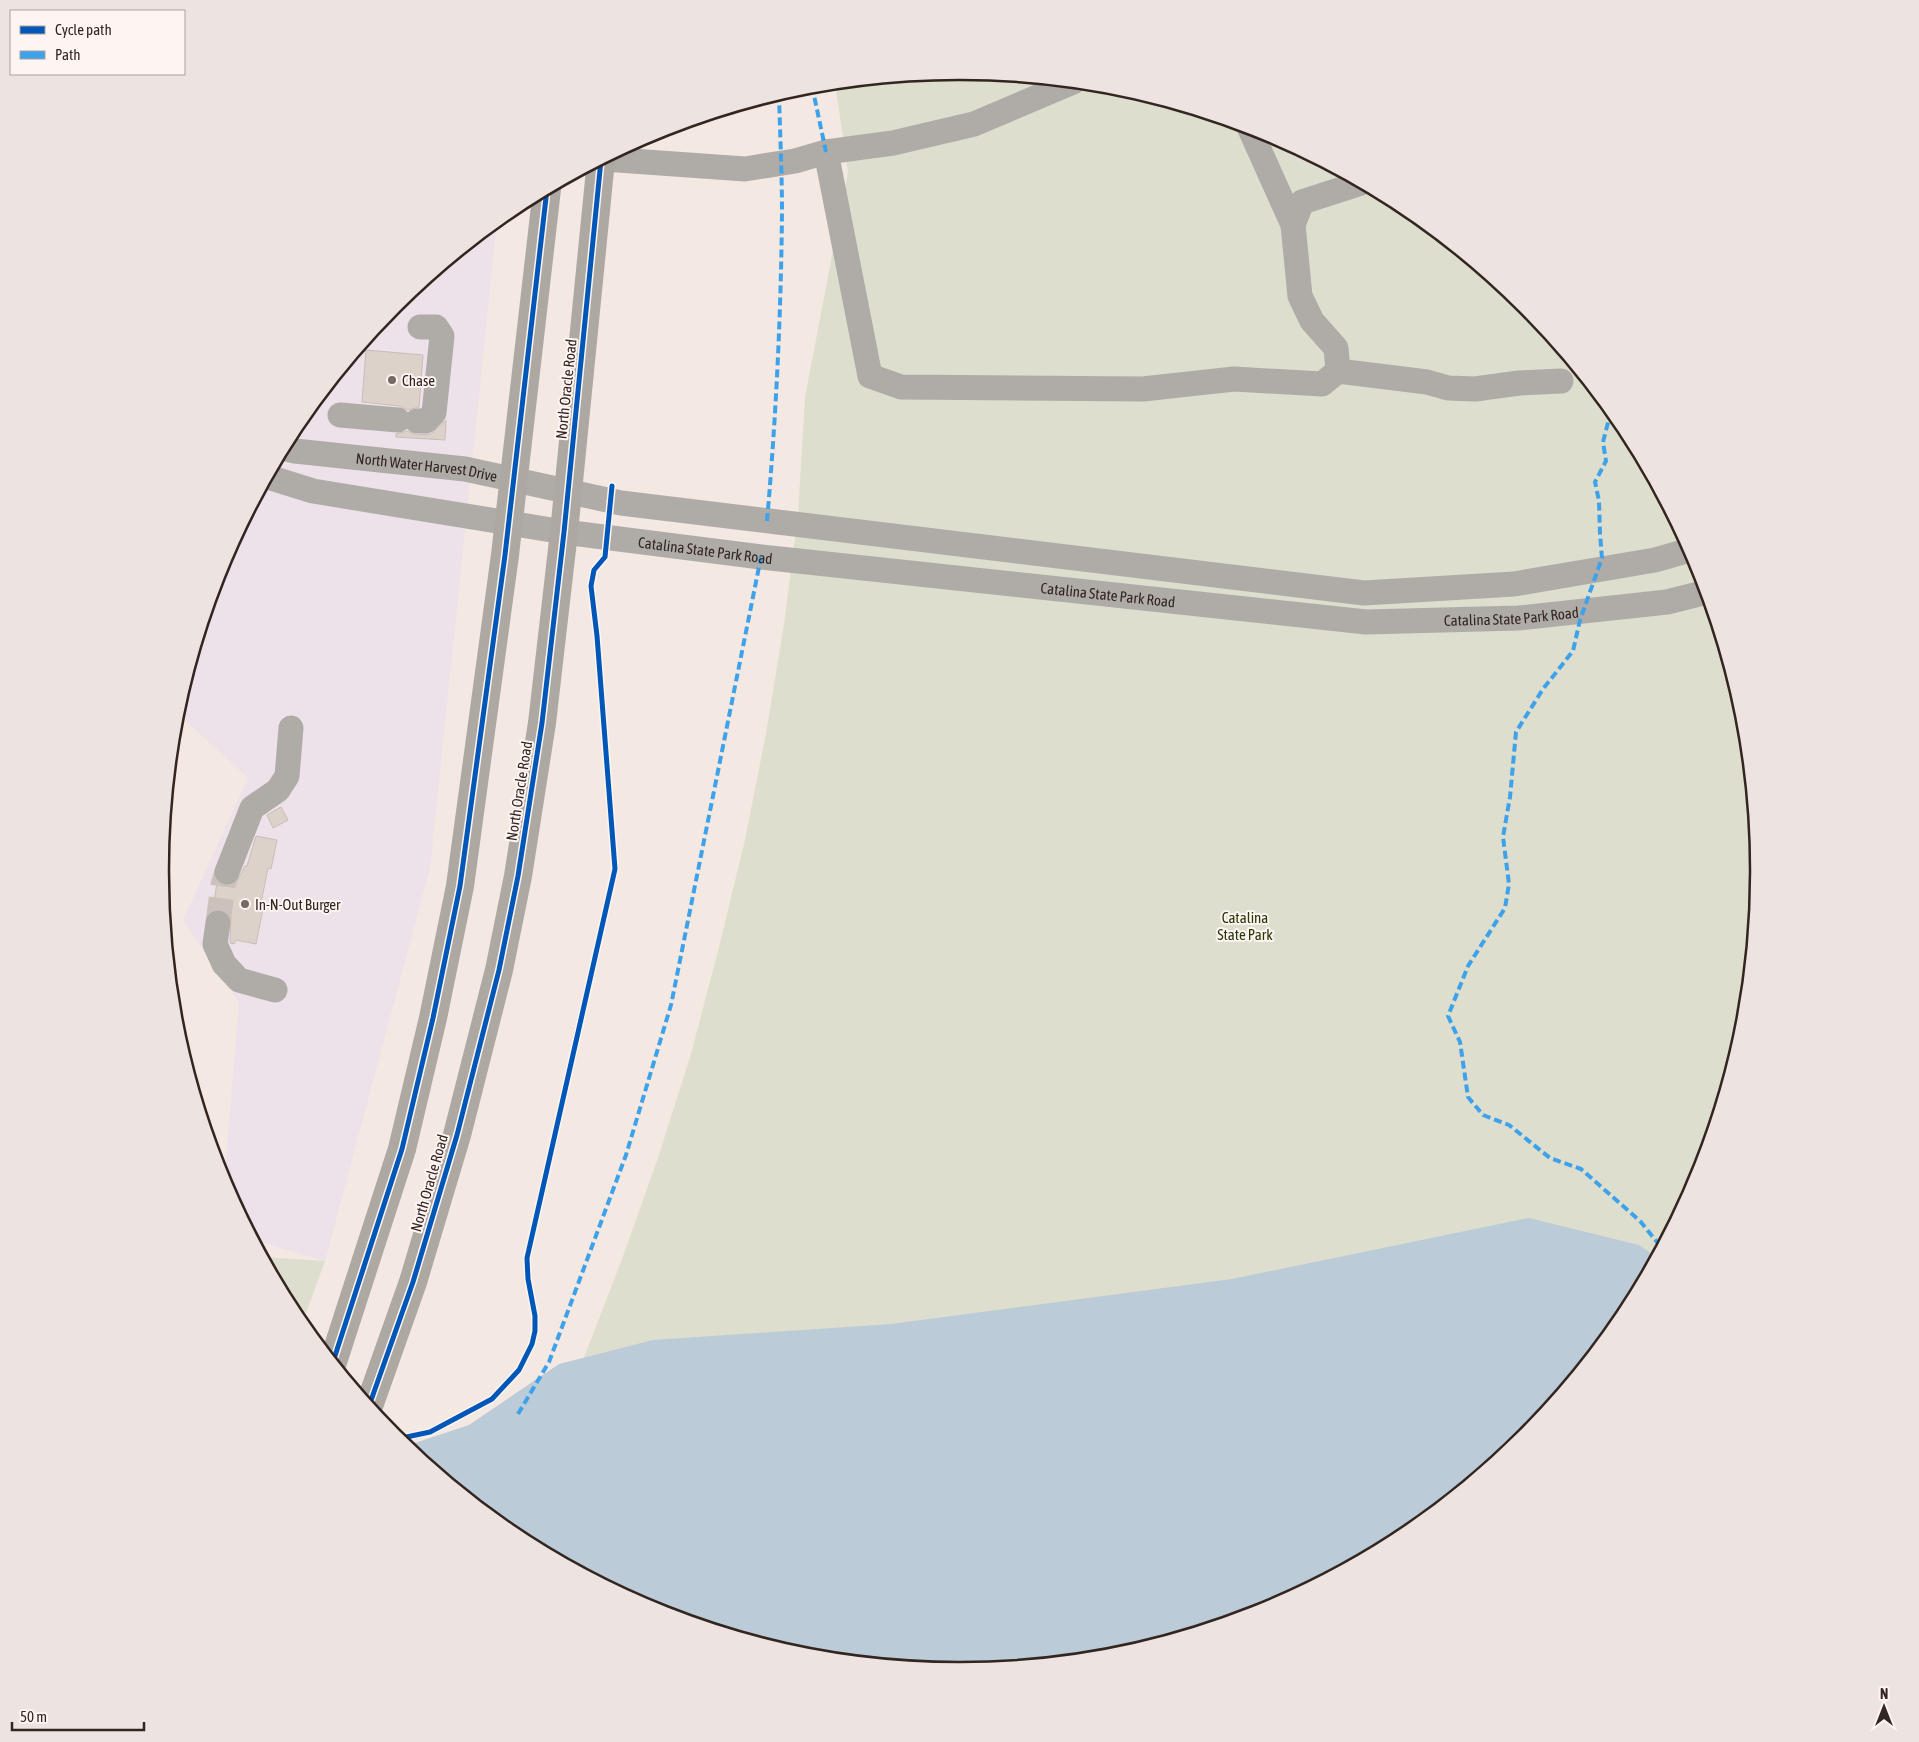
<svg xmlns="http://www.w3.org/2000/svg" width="1919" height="1742" font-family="'Asap Condensed',sans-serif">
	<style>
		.commercial { fill: #ede1ea }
		.green { fill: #dddece }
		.water { fill: #bbcbd8 }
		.building { fill: #ddd2ca; stroke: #c8beb7 }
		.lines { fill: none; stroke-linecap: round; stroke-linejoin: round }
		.minor-tunnel { stroke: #cdc1bc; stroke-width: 25; stroke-dasharray: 25 12; stroke-linecap: butt }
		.minor { stroke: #afaca8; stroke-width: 25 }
		.highway { stroke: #aea8a2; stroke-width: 28 }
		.quiet { stroke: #3ea2ea; stroke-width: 4; stroke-dasharray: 8 4; stroke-linecap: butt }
		.cycleway-casing { stroke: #fdf5f2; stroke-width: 8 }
		.cycleway { stroke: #0057b8; stroke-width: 5 }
		.poi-dot { fill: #776964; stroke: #fdf5f2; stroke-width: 2 }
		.labels { text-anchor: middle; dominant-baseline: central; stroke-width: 4; stroke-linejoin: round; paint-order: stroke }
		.poi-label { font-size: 15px; fill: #33251f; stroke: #fdf5f2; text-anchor: start }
		.street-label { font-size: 15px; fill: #33251f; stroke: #fdf5f2 }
		.park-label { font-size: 15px; fill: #283706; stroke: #fdf5f2 }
		.rim { fill: none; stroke: #33251f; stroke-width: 2.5 }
	</style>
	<rect width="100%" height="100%" fill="#f4e8e3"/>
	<path class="commercial" d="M 497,221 L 430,868 L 325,1261 L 254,1240 L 224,1183 L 239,1002 L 183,920 L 248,778 L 176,712 L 221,565 L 295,426 L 394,305 Z"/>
	<g class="green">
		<path d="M 959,71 L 1116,87 L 1266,132 L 1404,206 L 1525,306 L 1625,427 L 1698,565 L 1744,715 L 1759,871 L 1744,1027 L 1698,1177 L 1624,1316 L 1525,1437 L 1404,1536 L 1265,1610 L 1115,1655 L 803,1655 L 653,1610 L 515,1536 L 506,1529 L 538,1465 L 581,1365 L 621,1262 L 658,1158 L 691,1054 L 719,947 L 745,840 L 766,733 L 784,624 L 798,515 L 805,397 L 848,172 L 835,83 Z"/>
		<path d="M 263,1257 L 325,1261 L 302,1324 L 294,1315 Z"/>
	</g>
	<path class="water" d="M 1529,1218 L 1639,1245 L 1656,1257 L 1624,1316 L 1525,1437 L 1404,1536 L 1265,1610 L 1115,1655 L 959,1671 L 803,1655 L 653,1610 L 515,1536 L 406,1446 L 469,1425 L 559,1364 L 653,1340 L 891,1324 L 1232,1279 Z"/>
	<g class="building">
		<path d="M 366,350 L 423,355 L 419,407 L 408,410 L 399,406 L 362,402 Z"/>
		<path d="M 446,420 L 445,440 L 396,437 L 396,434 L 407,431 L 417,435 L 431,434 Z"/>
		<path d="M 281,807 L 288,820 L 273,828 L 267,815 Z"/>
		<path d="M 256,836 L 277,840 L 271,869 L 268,868 L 261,903 L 264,904 L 256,944 L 236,940 L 234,944 L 230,943 L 231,917 L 226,911 L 220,909 L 213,910 L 217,882 L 222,886 L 229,886 L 236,883 L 245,866 L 247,866 Z"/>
	</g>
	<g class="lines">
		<path class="minor-tunnel" d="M 218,923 L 223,885 L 227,872"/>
		<g class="minor">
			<path d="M 1249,127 L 1293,225"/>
			<path d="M 826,152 L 870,376 L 901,387 L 1143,389 L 1234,379 L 1322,384 L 1338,371 L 1336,348 L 1312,321 L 1300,296 L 1293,225 L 1302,202 L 1361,183"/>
			<path d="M 604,159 L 745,169 L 795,161 L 826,152 L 893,143 L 974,124 L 1073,82"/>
			<path d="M 1338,371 L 1427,382 L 1448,388 L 1475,389 L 1519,383 L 1561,381"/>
			<path d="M 340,415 L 398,420"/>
			<path d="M 417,421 L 426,421 L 434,413 L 442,336 L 436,327 L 420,327"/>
			<path id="s1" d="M 283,448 L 295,451 L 465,469 L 621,503 L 1364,593 L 1514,584 L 1655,560 L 1690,550"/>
			<path id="s2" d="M 268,477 L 313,491 L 564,532 L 761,557 L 1366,622 L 1519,618 L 1667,602 L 1707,592"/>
			<path d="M 227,872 L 252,808 L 278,790 L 287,776 L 291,728"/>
			<path d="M 218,923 L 215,944 L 224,964 L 239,980 L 275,990"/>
		</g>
		<g class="highway">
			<path d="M 333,1362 L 402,1149 L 433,1018 L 460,886 L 505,555 L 547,189"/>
			<path d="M 369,1406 L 413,1282 L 457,1135 L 499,970 L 518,876 L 542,723 L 564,532 L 601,160"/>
		</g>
		<g class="quiet">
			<path d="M 812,86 L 826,152"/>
			<path d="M 1611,411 L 1603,442 L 1606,461 L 1595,482 L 1599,501 L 1600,534 L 1602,558 L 1580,620 L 1573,651 L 1543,689 L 1516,732 L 1510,797 L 1503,837 L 1509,884 L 1505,908 L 1468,966 L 1448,1016 L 1460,1042 L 1468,1097 L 1483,1115 L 1509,1125 L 1550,1158 L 1581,1169 L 1640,1221 L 1661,1247"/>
			<path d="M 767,521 C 776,418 781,315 782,212 C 782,173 780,133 779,94"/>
			<path d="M 1674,1224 L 1679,1209 L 1684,1204"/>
			<path d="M 518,1414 L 549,1362 L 626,1155 L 671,1005 L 761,557"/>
		</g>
		<defs>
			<g id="cycleway">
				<path d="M 333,1362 L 402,1149 L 433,1018 L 460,886 L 505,555 L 547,189"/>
				<path d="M 369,1406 L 413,1282 L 457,1135 L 499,970 L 518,876 L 542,723 L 564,532 L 601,160"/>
				<path d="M 397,1439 L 430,1432 L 492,1399 L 519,1370 L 532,1344 L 535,1331 L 535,1316 L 528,1279 L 527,1258 L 615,869 L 597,636 L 591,586 L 594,570 L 605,557 L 612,486"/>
			</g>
		</defs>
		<use href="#cycleway" class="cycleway-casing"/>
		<use href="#cycleway" class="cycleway"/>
	</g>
	<g class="poi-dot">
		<circle cx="392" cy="380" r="5"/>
		<circle cx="245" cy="904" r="5"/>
	</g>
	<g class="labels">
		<g class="poi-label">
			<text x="402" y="380">Chase</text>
			<text x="255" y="904">In-N-Out Burger</text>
		</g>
		<g class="street-label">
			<text transform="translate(566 389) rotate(-84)">North Oracle Road</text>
			<text stroke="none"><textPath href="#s1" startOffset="145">North Water Harvest Drive</textPath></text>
			<text stroke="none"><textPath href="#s2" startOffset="444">Catalina State Park Road</textPath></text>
			<text stroke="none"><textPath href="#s2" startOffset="849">Catalina State Park Road</textPath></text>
			<text stroke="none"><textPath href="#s2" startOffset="1254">Catalina State Park Road</textPath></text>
			<text transform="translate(519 791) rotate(-81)">North Oracle Road</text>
			<text transform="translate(429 1183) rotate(-74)">North Oracle Road</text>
		</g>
		<g class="park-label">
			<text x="1245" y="917">Catalina<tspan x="1245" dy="17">State Park</tspan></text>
		</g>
	</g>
	<path d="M0 0H1919V1742H0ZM959 80H960A790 790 0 0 1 1750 870V872A790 790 0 0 1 960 1662H959A790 790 0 0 1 169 872V870A790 790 0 0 1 959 80Z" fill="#ede4e1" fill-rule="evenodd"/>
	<path class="rim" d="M959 80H960A790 790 0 0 1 1750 870V872A790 790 0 0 1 960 1662H959A790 790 0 0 1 169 872V870A790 790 0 0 1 959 80Z"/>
	<rect x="10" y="10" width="175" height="65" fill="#fdf5f2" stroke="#aca29e"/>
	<rect x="20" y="26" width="25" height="8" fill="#0057b8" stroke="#aca29e"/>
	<text x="55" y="35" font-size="15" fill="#33251f">Cycle path</text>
	<rect x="20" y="51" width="25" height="8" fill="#3ea2ea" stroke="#aca29e"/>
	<text x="55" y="60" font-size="15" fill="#33251f">Path</text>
	<g transform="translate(1884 1707)" stroke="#fdf5f2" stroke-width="4" paint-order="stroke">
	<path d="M0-4L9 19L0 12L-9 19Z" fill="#33251f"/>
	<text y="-8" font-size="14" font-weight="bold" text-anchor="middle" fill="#33251f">N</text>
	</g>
	<path d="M12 1722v8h132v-8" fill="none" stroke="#33251f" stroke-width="2.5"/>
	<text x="20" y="1722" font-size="15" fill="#33251f" stroke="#fdf5f2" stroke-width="4" paint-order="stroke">50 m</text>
</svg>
